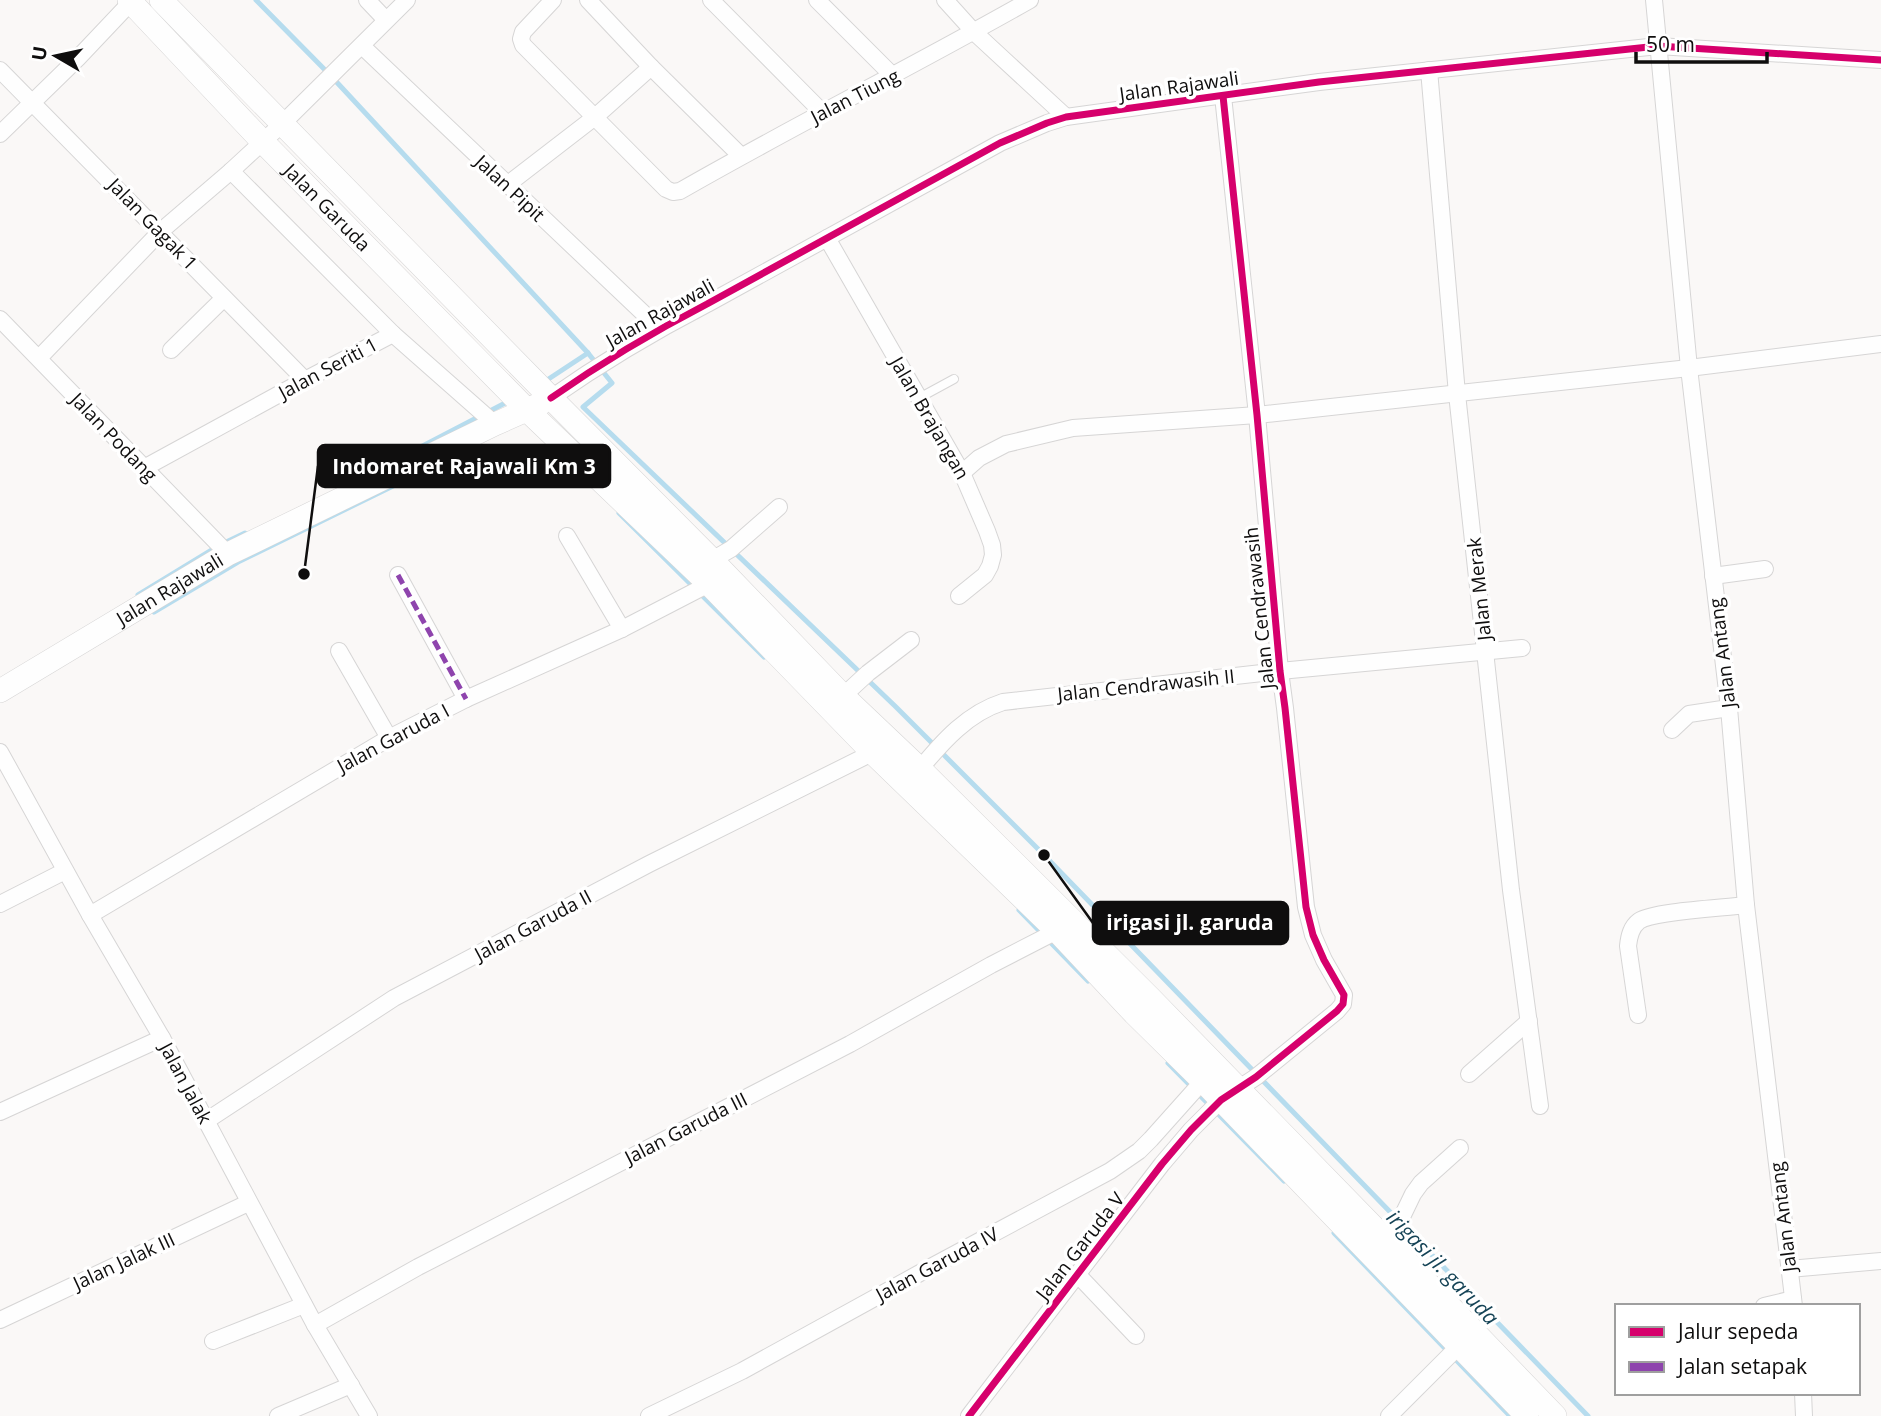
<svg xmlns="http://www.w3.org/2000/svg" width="1881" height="1416" font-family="'Open Sans',sans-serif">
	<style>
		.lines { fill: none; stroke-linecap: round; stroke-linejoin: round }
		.stream { stroke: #b6dcee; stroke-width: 5 }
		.lane-casing { stroke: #d6d5d5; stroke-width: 10 }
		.street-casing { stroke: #d6d5d5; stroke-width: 18 }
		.secondary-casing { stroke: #d6d5d5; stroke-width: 24 }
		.lane { stroke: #fefefe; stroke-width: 8 }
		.street { stroke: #fefefe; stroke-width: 16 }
		.secondary { stroke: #fefefe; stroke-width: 23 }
		.quiet { stroke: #8e44ad; stroke-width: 5; stroke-dasharray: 10 5; stroke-linecap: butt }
		.cycleway-casing { stroke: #fff; stroke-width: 11 }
		.cycleway { stroke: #d6006c; stroke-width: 7 }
		.labels { text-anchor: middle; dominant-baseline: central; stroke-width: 7; stroke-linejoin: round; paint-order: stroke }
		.street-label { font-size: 19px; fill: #0f0e0e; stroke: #fff }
		.water-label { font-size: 21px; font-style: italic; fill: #154356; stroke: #fff }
		.leader { fill: none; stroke: #0f0e0e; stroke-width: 2.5 }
		.callout-dot { fill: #0f0e0e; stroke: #fff; stroke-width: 2.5 }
		.callout { fill: #0f0e0e; stroke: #0f0e0e; stroke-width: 2.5 }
		.callout-label { font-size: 21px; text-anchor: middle; font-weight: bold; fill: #fff }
	</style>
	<rect width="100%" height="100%" fill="#faf8f7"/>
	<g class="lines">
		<g class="stream">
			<path d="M 256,0 L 331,76 L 588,353 L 612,383 L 583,407 L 896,707 L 1044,855 L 1588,1416"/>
			<path d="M 544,382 L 588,353"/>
			<path d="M 411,452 L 511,400"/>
			<path d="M 619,513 L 764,657"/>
			<path d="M 138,595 L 220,545 L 245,533"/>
			<path d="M 154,612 L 238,562 L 440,463"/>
			<path d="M 1019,910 L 1088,981"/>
			<path d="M 1168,1063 L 1284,1181"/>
			<path d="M 1334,1233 L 1510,1416"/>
		</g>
		<defs>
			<path id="lane" d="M 919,398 L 954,379"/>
			<g id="street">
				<path d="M 367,0 L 386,20"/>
				<path d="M 553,0 L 523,32 L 521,39 L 523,45 L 666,189 L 673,192 L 680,191 C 795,125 914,66 1030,0"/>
				<path d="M 588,0 L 651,67 L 741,156"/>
				<path d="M 711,0 L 822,112"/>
				<path d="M 817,0 L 893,76"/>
				<path d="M 945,0 L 974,32 L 1066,117"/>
				<path d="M 1654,0 L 1689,368 L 1729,708 L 1746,905 L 1794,1306"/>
				<path d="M 362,46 L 660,329"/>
				<path d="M 0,70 L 305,380"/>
				<path d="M 1429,70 L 1457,394 L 1511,890 L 1540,1106"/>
				<path d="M 0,134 L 78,58 L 131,2"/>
				<path d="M 231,171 L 393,334"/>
				<path d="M 507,185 L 595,117 L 651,67"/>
				<path d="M 827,238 L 962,473 L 987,531 L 992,545 L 993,555 L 990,566 L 985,575 L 959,596"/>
				<path d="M 0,319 L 228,554"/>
				<path d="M 171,350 L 224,298"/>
				<path d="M 39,358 L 161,231 L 231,171 L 282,124 L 407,0"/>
				<path d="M 551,398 C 601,363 653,332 707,304 L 1000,143 L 1047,123 L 1066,117 L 1319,82 L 1658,46 L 1881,60"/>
				<path d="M 144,468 L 305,380 L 393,334 L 495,424"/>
				<path d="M 962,473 L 979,458 L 1006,444 L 1073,428 L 1257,415 L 1689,368 L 1881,344"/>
				<path d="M 567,536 L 622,629"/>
				<path d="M 712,560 L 731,549 L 779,507"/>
				<path d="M 398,575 L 466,699"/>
				<path d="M 1713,576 L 1765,569"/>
				<path d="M 339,651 L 389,738"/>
				<path d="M 843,696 L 868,673 L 911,640"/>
				<path d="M 1672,730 L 1689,714 L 1729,708"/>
				<path d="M 0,752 L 90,915 L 162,1038 L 315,1325 L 369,1416"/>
				<path d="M 920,769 C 943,741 968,713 1003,702 L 1280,671 L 1522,648"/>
				<path d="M 0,904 L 65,871"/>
				<path d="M 90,915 L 389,738 L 466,699 L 622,629 L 709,584"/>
				<path d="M 1638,1015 L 1628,946 C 1629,936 1631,927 1639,921 C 1654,911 1725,908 1746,905"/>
				<path d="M 1469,1074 L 1529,1021"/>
				<path d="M 0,1112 L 162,1038"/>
				<path d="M 206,1121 L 394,998 L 649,864 L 880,749"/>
				<path d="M 1383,1237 L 1400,1221 L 1413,1194 L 1421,1183 L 1460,1148"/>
				<path d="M 1789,1269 L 1881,1261"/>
				<path d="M 1078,1275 L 1136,1336"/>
				<path d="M 1764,1306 L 1793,1299"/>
				<path d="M 0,1320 L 248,1203"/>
				<path d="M 315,1325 L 418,1267 L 850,1044 L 991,965 L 1057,931"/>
				<path d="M 213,1341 L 304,1305"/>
				<path d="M 1803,1393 L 1804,1416"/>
				<path d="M 278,1416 L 351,1385"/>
				<path d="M 649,1416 L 742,1371 L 929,1268 L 1110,1171 L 1139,1151 L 1151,1139 L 1210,1073"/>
				<path d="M 969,1416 L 1162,1164 L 1191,1130 L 1221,1100 L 1256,1077 L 1337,1011 L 1343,1004 L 1344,995 L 1324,960 L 1313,935 L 1306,907 L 1285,708 L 1280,671 L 1257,415 L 1223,96"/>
				<path d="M 1389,1416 L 1466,1339"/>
			</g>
			<g id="secondary">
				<path id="s1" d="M 129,0 L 262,141 L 528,411 L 709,584 L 873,753 L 1057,931 L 1134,1013 L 1203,1081 L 1527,1416"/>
				<path d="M 161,0 L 551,398 L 712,560 L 843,696 L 920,769 L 1150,998 L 1383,1237 L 1555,1416"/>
				<path id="s2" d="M 0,691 L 228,554 L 495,424 L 540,404"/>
			</g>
		</defs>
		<use href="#lane" class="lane-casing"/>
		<use href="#street" class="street-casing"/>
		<use href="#secondary" class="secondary-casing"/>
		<use href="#lane" class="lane"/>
		<use href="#street" class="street"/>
		<use href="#secondary" class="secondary"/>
		<path class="quiet" d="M 398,575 L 466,699"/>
		<defs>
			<g id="cycleway">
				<path d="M 551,398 C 601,363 653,332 707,304 L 1000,143 L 1047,123 L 1066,117 L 1319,82 L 1658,46 L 1881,60"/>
				<path d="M 969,1416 L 1162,1164 L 1191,1130 L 1221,1100 L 1256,1077 L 1337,1011 L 1343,1004 L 1344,995 L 1324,960 L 1313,935 L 1306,907 L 1285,708 L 1280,671 L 1257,415 L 1223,96"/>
			</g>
		</defs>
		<use href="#cycleway" class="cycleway-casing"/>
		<use href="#cycleway" class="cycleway"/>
	</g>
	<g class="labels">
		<g class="street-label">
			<text transform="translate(1179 86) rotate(-8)">Jalan Rajawali</text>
			<text transform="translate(855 96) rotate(-27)">Jalan Tiung</text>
			<text transform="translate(510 188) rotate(43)">Jalan Pipit</text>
			<text stroke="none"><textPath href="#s1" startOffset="287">Jalan Garuda</textPath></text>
			<text transform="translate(153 224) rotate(46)">Jalan Gagak 1</text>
			<text transform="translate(660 313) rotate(-29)">Jalan Rajawali</text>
			<text transform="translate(328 368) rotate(-28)">Jalan Seriti 1</text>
			<text transform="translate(930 418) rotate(60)">Jalan Brajangan</text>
			<text transform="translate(114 437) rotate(46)">Jalan Podang</text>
			<text transform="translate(1479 589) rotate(-96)">Jalan Merak</text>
			<text stroke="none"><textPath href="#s2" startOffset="198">Jalan Rajawali</textPath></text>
			<text transform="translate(1259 608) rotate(-96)">Jalan Cendrawasih</text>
			<text transform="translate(1722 653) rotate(-97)">Jalan Antang</text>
			<text transform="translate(1146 685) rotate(-6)">Jalan Cendrawasih II</text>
			<text transform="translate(393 738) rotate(-28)">Jalan Garuda I</text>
			<text transform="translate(533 925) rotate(-28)">Jalan Garuda II</text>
			<text transform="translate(186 1083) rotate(62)">Jalan Jalak</text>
			<text transform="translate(686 1128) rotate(-27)">Jalan Garuda III</text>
			<text transform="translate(1783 1217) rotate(-97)">Jalan Antang</text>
			<text transform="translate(1080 1246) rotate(-52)">Jalan Garuda V</text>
			<text transform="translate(124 1261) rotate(-25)">Jalan Jalak III</text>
			<text transform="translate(937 1264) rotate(-28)">Jalan Garuda IV</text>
		</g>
		<g class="water-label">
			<text transform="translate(1443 1267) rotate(46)">irigasi jl. garuda</text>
		</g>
	</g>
	<path class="leader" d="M304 574L318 466M1044 855L1093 923"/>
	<g class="callout-dot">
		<circle cx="304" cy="574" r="7"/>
		<circle cx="1044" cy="855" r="7"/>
	</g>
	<g class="callout">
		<rect x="318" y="445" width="292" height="42" rx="7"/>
		<rect x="1093" y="902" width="195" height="42" rx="7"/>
	</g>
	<g class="callout-label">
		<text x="464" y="474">Indomaret Rajawali Km 3</text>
		<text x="1190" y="930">irigasi jl. garuda</text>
	</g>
	<rect x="1615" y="1304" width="245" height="91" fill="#ffffff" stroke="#9f9f9f" stroke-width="2"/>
	<rect x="1629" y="1327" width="35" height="10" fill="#d6006c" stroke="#9f9f9f" stroke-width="2"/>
	<text x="1678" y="1339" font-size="21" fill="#0f0e0e">Jalur sepeda</text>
	<rect x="1629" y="1362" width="35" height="10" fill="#8e44ad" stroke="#9f9f9f" stroke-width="2"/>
	<text x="1678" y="1374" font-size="21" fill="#0f0e0e">Jalan setapak</text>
	<g transform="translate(56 56) rotate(279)" stroke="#ffffff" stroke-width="5" paint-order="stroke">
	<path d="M0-5L12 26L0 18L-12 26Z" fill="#0f0e0e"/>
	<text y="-10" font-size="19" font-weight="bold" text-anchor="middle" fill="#0f0e0e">U</text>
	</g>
	<path d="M1636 52v10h131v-10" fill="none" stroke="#0f0e0e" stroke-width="3.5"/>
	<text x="1646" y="52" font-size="21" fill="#0f0e0e" stroke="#ffffff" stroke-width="5" paint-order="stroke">50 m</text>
</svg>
